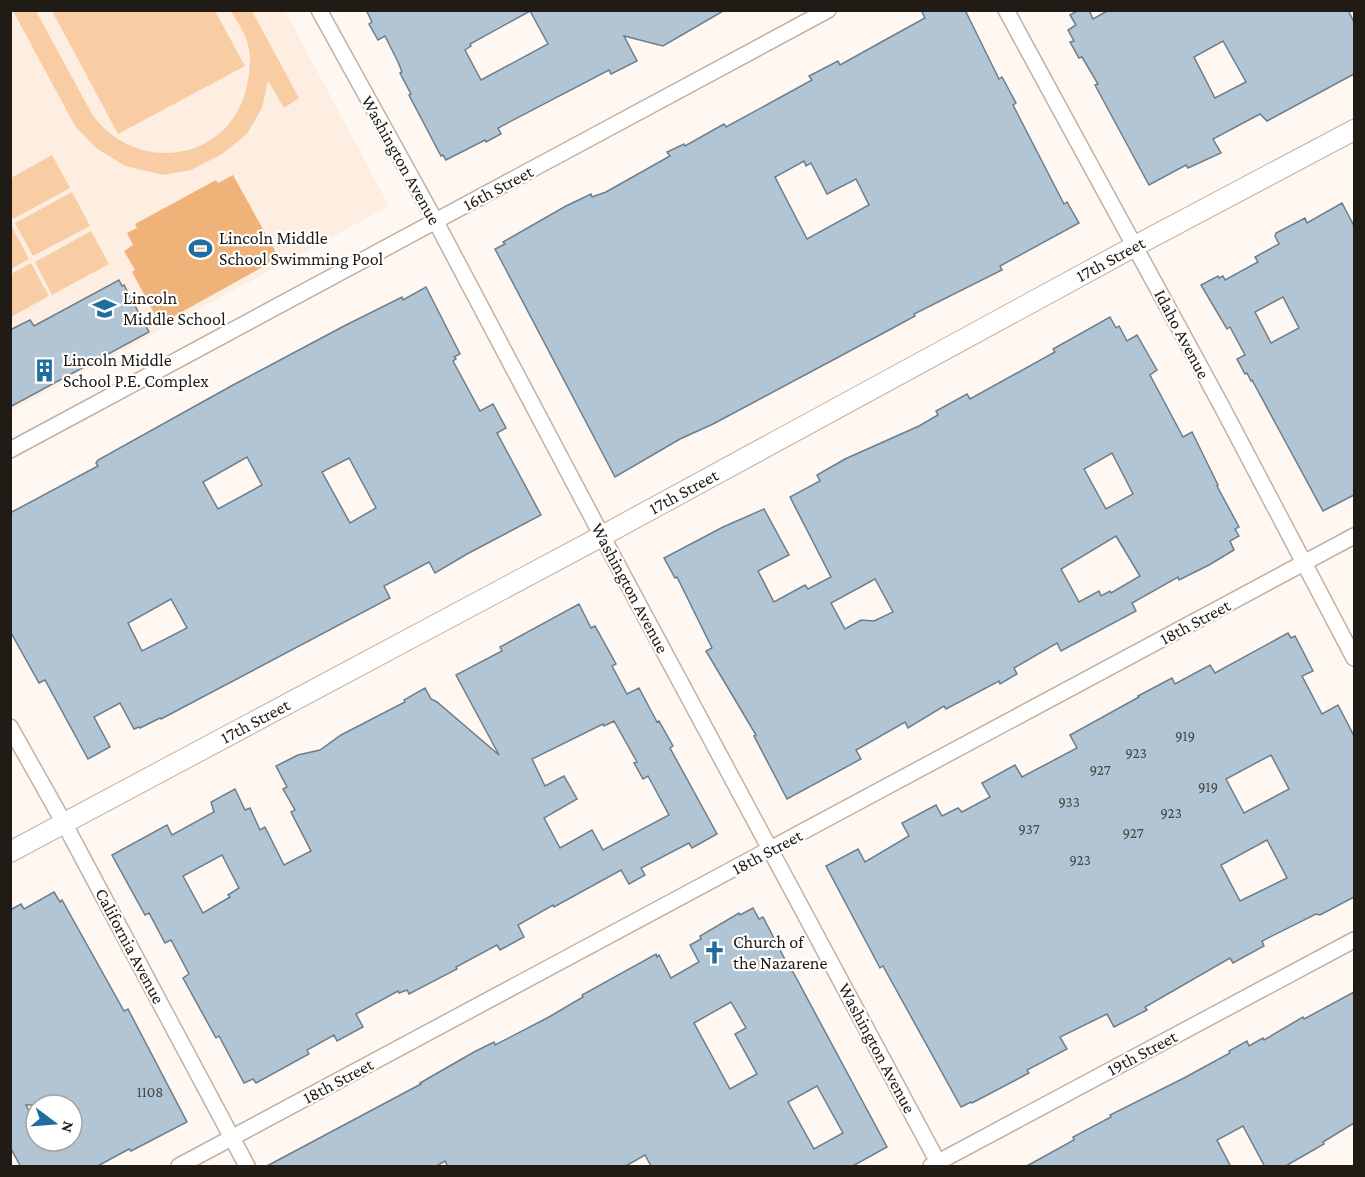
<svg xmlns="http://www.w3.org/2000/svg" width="1365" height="1177" font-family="'Crimson Pro',serif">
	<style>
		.built { fill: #fdeee1 }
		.green { fill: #f9cda4 }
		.water { fill: #efb37a }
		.building { fill: #b1c5d4; stroke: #6c7e8c; stroke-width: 1.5; fill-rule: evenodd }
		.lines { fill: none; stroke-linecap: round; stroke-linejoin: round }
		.minor-casing { stroke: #c3b1a1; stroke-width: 18 }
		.tertiary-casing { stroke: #c3b1a1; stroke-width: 22 }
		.minor { stroke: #fff; stroke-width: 15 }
		.tertiary { stroke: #fff; stroke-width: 20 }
		.labels { text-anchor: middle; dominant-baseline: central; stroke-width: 4.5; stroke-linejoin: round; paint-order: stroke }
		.number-label { font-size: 15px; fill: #454645 }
		.street-label { font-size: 18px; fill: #211b15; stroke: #fff }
		.poi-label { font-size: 18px; fill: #211b15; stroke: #fff; text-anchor: start }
	</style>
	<rect width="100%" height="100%" fill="#fff7f1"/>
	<path class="built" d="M 11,11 L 285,11 L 389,206 L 11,411 Z"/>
	<g class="green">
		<path d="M 13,11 L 36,11 L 92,114 C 137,177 232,161 247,85 C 250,70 252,53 246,39 C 243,29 236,20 231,11 L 252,11 L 299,98 L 284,108 L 268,81 L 262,108 L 247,134 L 222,154 L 191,170 L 163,175 L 125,166 L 96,148 L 75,126 Z"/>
		<path d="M 52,11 L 215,11 L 245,66 L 118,134 Z"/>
		<path d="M 52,155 L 70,188 L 13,219 L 11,215 L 11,178 Z"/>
		<path d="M 72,192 L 90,226 L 33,256 L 15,223 Z"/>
		<path d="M 11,225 L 29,259 L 11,269 L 10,226 Z"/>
		<path d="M 91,231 L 109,264 L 52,295 L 35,262 Z"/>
		<path d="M 31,263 L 49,296 L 11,317 L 11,274 Z"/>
	</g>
	<path class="water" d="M 233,175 L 279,258 L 160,324 L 132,272 L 135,270 L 124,251 L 133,245 L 127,233 L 137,228 L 135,224 L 216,180 L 218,183 Z"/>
	<g class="building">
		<path d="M 366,10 L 725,10 L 663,46 L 624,36 L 637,61 L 611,74 L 609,70 L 498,128 L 501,134 L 486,142 L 485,140 L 446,160 L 443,155 L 441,156 L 409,95 L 411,94 L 400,73 L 402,72 L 398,62 L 385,36 L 378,40 L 369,24 L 372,22 ZM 530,11 L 548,44 L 481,80 L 465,50 L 471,46 L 470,44 Z"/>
		<path d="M 921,10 L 965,10 L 999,79 L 1002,77 L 1016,103 L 1013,105 L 1064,204 L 1067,202 L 1079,223 L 1000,266 L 1002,270 L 914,314 L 915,316 L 891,329 L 713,424 L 680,439 L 615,477 L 495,249 L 505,244 L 503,242 L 566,206 L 591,194 L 592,197 L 606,192 L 670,156 L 667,152 L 684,144 L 685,146 L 724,124 L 726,127 L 812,80 L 809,76 L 838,61 L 840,65 L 894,35 L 925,18 ZM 804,161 L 806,166 L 811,163 L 827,194 L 856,179 L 869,205 L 807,239 L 775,177 Z"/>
		<path d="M 1079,10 L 1089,10 L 1093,19 L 1109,10 L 1348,10 L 1354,22 L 1354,74 L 1267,121 L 1260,114 L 1213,139 L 1221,153 L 1188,168 L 1186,165 L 1149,185 L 1095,85 L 1098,84 L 1082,57 L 1079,58 L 1070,42 L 1074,41 L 1068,30 L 1076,25 L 1070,15 ZM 1223,41 L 1246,82 L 1215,98 L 1194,57 Z"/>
		<path d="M 1342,203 L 1354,226 L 1354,495 L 1323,511 L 1252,380 L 1251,381 L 1247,373 L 1245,374 L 1237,359 L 1245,355 L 1230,327 L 1227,329 L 1201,285 L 1218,276 L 1219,278 L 1223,276 L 1225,280 L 1258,262 L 1255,257 L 1279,244 L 1275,236 L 1276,233 L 1305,218 L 1307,223 ZM 1283,297 L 1299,328 L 1271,343 L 1255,312 Z"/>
		<path d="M 119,280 L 122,286 L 124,285 L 149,332 L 10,407 L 10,330 L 30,320 L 34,326 Z"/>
		<path d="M 426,287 L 460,354 L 454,357 L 456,359 L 453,361 L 480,411 L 493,404 L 506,428 L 497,433 L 541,515 L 467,554 L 435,573 L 429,562 L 384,586 L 390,598 L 161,719 L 160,718 L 140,728 L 139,727 L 134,729 L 120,703 L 94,717 L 110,747 L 88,759 L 45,680 L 39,683 L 10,631 L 10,513 L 98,466 L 96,463 L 98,460 L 233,385 L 344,326 L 402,297 L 403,300 ZM 247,457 L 262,485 L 218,509 L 203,482 ZM 349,458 L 376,508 L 350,523 L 322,472 ZM 171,599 L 187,628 L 142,651 L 128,623 Z"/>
		<path d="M 1110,317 L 1116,328 L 1119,326 L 1127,341 L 1137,335 L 1157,370 L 1150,375 L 1183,437 L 1192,432 L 1218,485 L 1217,486 L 1239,527 L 1235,529 L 1239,536 L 1230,541 L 1234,550 L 1209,565 L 1179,580 L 1178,577 L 1132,603 L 1136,611 L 1061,651 L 1057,643 L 1014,668 L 1017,674 L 1000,684 L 999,681 L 946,709 L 944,706 L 908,728 L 905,722 L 856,750 L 861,759 L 787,799 L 754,736 L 756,735 L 706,651 L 712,648 L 677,577 L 675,578 L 664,558 L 723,527 L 764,509 L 789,555 L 758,571 L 774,602 L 805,585 L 808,589 L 831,577 L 790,497 L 820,481 L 817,475 L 845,459 L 919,426 L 938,415 L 936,411 L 967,394 L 970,399 L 1055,352 L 1053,349 ZM 1112,453 L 1133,494 L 1106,509 L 1084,469 ZM 1116,536 L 1140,576 L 1111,593 L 1110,591 L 1101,596 L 1099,591 L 1079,602 L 1061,569 ZM 875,579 L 893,612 L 874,621 L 861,620 L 845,629 L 831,603 Z"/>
		<path d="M 579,604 L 591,628 L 595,626 L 616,664 L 612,666 L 627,694 L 639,688 L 657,722 L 659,721 L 673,746 L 670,748 L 717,834 L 692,848 L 689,843 L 641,868 L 645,875 L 629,884 L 621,870 L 554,907 L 553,905 L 518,925 L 524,937 L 500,950 L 497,945 L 456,967 L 457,969 L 409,994 L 407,990 L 399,993 L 398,991 L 356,1014 L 363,1027 L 337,1041 L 334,1035 L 307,1050 L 309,1054 L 256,1083 L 253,1079 L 244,1083 L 219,1036 L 216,1038 L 183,978 L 189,974 L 171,940 L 165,943 L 149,913 L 145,915 L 112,855 L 167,825 L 172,835 L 214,812 L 211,802 L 235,789 L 245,810 L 250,808 L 260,830 L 265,827 L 284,865 L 311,851 L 291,812 L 295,810 L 283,789 L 287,787 L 276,766 L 298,755 L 320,750 L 341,735 L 405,702 L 404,700 L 425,688 L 431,699 L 437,702 L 499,755 L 456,675 L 502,651 L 500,647 ZM 614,721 L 637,762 L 634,763 L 643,779 L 648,776 L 669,815 L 603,850 L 592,830 L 560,848 L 544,818 L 577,799 L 564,776 L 545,786 L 532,759 L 603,724 L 604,726 ZM 222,855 L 239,888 L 228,895 L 230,897 L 203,913 L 183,876 Z"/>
		<path d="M 1288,633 L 1291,638 L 1295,636 L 1313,671 L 1302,676 L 1322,714 L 1338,705 L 1354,736 L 1354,897 L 1320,915 L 1316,914 L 1262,941 L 1264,946 L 1233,963 L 1230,958 L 1145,1007 L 1147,1010 L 1114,1027 L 1107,1014 L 1060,1037 L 1067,1049 L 1027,1070 L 1029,1073 L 972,1103 L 971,1102 L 961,1107 L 883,966 L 880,968 L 826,866 L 858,849 L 865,862 L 909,836 L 902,823 L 936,805 L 942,816 L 958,808 L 962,812 L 990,797 L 982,783 L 1015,765 L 1022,777 L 1077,748 L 1070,735 L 1139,697 L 1138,696 L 1172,678 L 1175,684 L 1210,665 L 1215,673 ZM 1271,755 L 1289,789 L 1244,813 L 1226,779 ZM 1267,840 L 1287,878 L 1240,901 L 1221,865 Z"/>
		<path d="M 54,892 L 60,902 L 62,900 L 124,1011 L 128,1009 L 187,1122 L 131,1151 L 129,1149 L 96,1167 L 21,1167 L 10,1147 L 10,910 L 21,904 L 24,909 ZM 26,1105 L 72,1105 L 72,1141 L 36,1141 L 36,1124 Z"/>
		<path d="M 753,908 L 759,919 L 763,917 L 791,971 L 792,970 L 887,1147 L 851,1167 L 651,1166 L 645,1155 L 624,1167 L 448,1167 L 445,1161 L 435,1167 L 265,1167 L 421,1084 L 420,1083 L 474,1052 L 494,1042 L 495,1045 L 549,1017 L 583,997 L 582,995 L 656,954 L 657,957 L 659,955 L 671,978 L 699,962 L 690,945 L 701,939 L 700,936 L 739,913 L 740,915 ZM 731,1002 L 746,1028 L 735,1034 L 757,1074 L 730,1089 L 694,1023 ZM 817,1086 L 843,1133 L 814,1149 L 788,1102 Z"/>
		<path d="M 1354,992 L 1354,1123 L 1323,1142 L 1324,1144 L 1284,1167 L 1265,1167 L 1243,1126 L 1217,1140 L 1231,1167 L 1025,1167 L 1074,1140 L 1073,1137 L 1111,1117 L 1110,1115 L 1184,1078 L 1230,1053 L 1229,1051 L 1247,1041 L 1249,1046 L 1263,1038 L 1264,1040 L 1303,1017 L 1304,1019 Z"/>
	</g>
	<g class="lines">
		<defs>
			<g id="minor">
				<path d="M 319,10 L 436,222 L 602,536 L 940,1166"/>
				<path d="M 1006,10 L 1221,405 L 1354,658"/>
				<path d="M 10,450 L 828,10"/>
				<path d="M 10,727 L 64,823 L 247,1166"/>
				<path d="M 179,1166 L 1354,536"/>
				<path d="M 931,1166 L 1354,940"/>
			</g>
			<g id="tertiary">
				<path id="s1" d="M 10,852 L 602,536 L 1135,246 L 1354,130"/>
			</g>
		</defs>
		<use href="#minor" class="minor-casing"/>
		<use href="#tertiary" class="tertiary-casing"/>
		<use href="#minor" class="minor"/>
		<use href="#tertiary" class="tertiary"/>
	</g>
	<defs>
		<symbol id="stadium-bare" viewBox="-9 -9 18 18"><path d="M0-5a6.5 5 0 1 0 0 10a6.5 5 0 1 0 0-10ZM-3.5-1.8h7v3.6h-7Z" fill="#1f6ea0" stroke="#fff" stroke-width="2.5" paint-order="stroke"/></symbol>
		<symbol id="school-bare" viewBox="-9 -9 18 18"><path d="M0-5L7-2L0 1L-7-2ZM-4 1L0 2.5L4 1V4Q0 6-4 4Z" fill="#1f6ea0" stroke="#fff" stroke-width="2.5" paint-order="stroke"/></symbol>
		<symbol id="building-bare" viewBox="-9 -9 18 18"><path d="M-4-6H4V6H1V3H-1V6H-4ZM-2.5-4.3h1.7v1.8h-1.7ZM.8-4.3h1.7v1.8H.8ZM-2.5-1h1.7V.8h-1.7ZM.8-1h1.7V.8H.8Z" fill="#1f6ea0" stroke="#fff" stroke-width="2.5" paint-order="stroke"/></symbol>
		<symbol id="church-bare" viewBox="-9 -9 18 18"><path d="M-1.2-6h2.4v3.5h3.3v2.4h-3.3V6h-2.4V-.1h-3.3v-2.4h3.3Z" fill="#1f6ea0" stroke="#fff" stroke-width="2.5" paint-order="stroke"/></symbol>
	</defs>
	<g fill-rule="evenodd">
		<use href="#stadium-bare" x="184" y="232" width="33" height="33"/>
		<use href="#school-bare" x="88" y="292" width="33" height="33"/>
		<use href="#building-bare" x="28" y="354" width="33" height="33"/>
		<use href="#church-bare" x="698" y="936" width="33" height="33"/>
	</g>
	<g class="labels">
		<g class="number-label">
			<text x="1185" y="736">919</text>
			<text x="1136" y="753">923</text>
			<text x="1100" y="770">927</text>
			<text x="1208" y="787">919</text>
			<text x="1069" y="802">933</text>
			<text x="1171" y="813">923</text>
			<text x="1029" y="829">937</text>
			<text x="1133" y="833">927</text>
			<text x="1080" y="860">923</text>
			<text x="150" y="1092">1108</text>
		</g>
		<g class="street-label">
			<text transform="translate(401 160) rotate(61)">Washington Avenue</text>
			<text transform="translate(498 188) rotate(-28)">16th Street</text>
			<text stroke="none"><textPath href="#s1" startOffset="1250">17th Street</textPath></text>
			<text transform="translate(1182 334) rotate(62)">Idaho Avenue</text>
			<text stroke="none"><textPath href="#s1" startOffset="764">17th Street</textPath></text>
			<text transform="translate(630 588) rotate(62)">Washington Avenue</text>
			<text transform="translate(1195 622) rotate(-28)">18th Street</text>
			<text stroke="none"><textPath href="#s1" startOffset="278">17th Street</textPath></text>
			<text transform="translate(767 852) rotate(-28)">18th Street</text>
			<text transform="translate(130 946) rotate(62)">California Avenue</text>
			<text transform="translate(877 1048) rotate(62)">Washington Avenue</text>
			<text transform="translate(1142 1053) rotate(-28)">19th Street</text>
			<text transform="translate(338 1081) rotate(-28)">18th Street</text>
		</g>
		<g class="poi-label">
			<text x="219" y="238">Lincoln Middle<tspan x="219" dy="21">School Swimming Pool</tspan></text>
			<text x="123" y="298">Lincoln<tspan x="123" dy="21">Middle School</tspan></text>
			<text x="63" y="360">Lincoln Middle<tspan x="63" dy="21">School P.E. Complex</tspan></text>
			<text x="733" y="942">Church of<tspan x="733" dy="21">the Nazarene</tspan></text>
		</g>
	</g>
	<rect width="1365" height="1177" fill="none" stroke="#211b15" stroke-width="24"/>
	<g transform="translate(54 1123) rotate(106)"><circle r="28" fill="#ffffff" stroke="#a6a4a1" stroke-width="1.5"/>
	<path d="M0-4.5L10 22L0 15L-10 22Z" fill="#1f6ea0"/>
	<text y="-9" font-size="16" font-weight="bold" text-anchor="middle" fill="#211b15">N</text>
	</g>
</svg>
